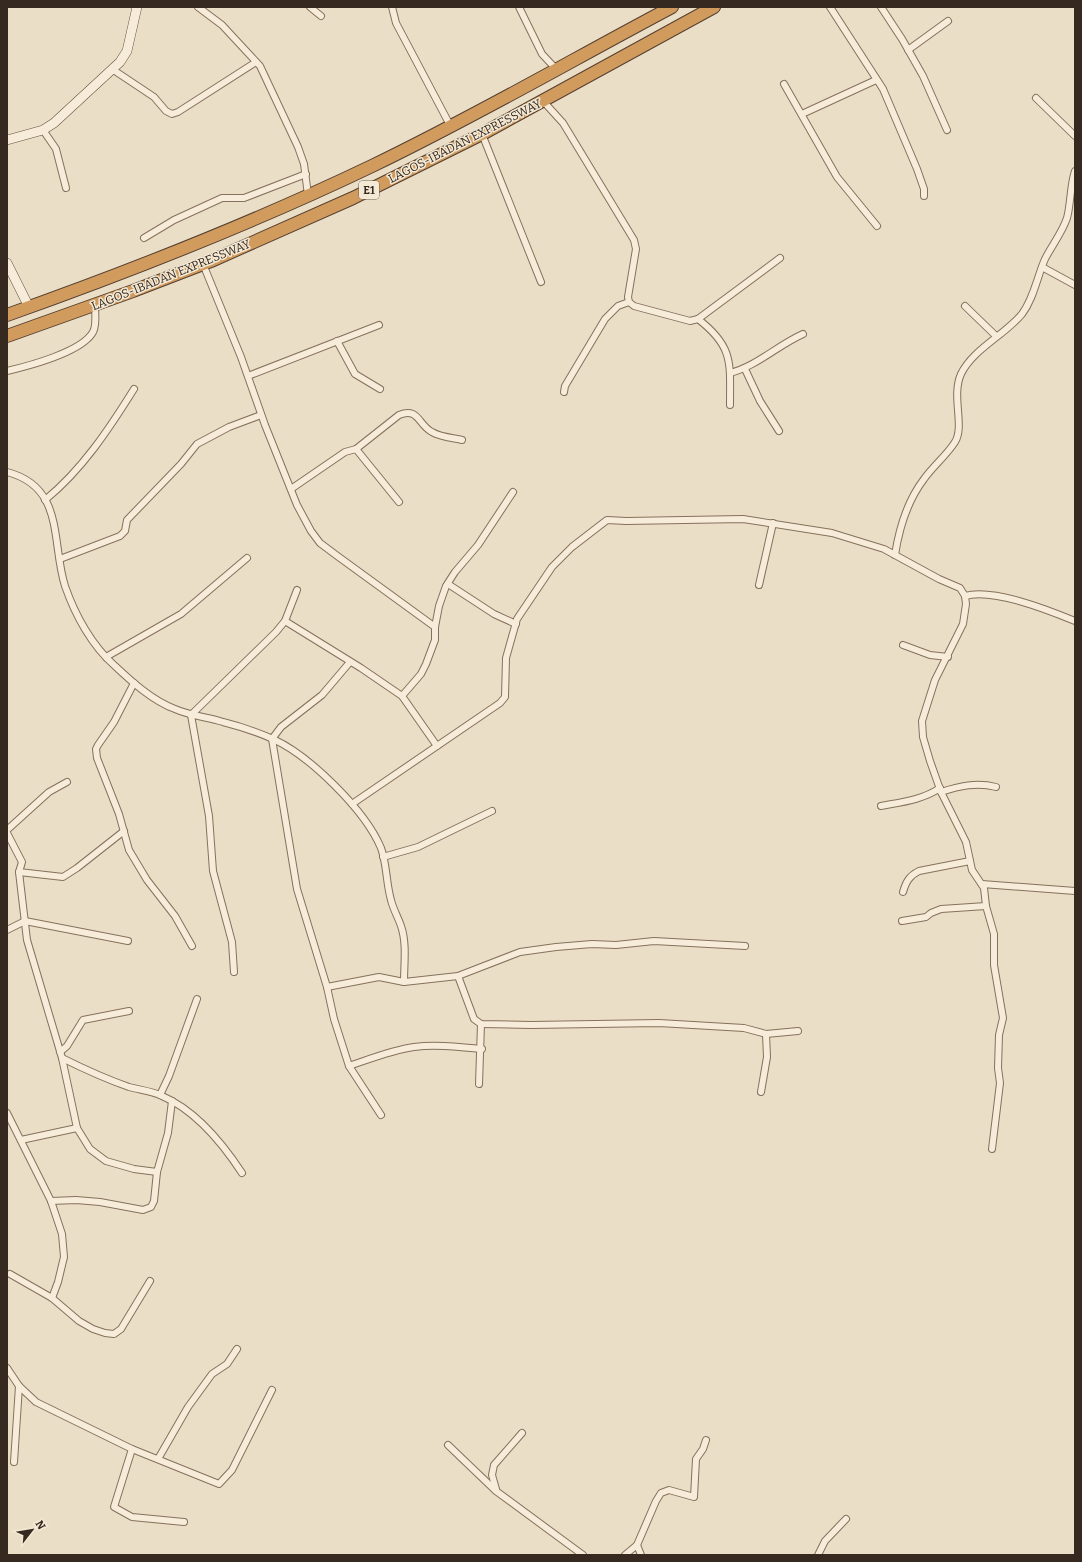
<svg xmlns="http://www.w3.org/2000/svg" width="1082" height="1562" font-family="Bitter,serif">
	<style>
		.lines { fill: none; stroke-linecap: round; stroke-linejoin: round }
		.street-casing { stroke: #85715d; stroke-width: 8 }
		.secondary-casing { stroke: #665241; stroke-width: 10 }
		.highway-casing { stroke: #533f31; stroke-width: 14 }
		.street { stroke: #f6ecd9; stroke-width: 6 }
		.secondary { stroke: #f6ecd9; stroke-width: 9 }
		.highway { stroke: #d29b5e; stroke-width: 12 }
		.labels { text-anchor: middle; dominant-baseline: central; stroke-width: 3; stroke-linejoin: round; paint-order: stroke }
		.shield { fill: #f3e9d5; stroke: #6f6356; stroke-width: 1 }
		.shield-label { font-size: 11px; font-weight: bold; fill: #362a20 }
		.street-label { font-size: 12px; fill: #362a20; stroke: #f3e9d5 }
	</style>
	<rect width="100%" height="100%" fill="#ebdec6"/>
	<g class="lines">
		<defs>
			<g id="street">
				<path d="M 198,7 L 222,25 L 260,66 L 298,147 L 304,164 L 308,195"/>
				<path d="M 310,7 L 321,16"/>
				<path d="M 392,7 L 396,23 L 451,127"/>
				<path d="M 519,7 L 542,54 L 556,69"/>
				<path d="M 830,7 L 883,89 L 917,169 L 924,189 L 924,196"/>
				<path d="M 881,7 L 902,39 L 923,76 L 947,130"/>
				<path d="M 908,50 L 948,21"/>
				<path d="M 112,69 L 154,97 L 166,111 L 172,114 L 178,112 L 256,62"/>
				<path d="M 784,84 L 837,177 L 877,226"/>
				<path d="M 1036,98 L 1075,136"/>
				<path d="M 543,101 L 563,123 L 634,240 L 636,249 L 628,297 L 629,302 L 634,306 L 690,321 L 698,319 L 780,258"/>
				<path d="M 802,114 L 876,80"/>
				<path d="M 43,130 L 56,149 L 66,188"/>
				<path d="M 482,134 L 541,282"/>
				<path d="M 144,238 L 174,220 L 222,198 L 244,198 L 306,174"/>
				<path d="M 203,264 L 241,357 L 265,425 L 297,505 L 311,531 L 320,543 L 336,555 L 435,627"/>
				<path d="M 1042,267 L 1075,285"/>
				<path d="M 965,306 L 996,336"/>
				<path d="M 698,319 C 734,347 730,363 730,405"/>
				<path d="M 337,341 L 355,374 L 380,389"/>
				<path d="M 745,369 L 760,401 L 779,431"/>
				<path d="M 7,371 C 28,366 82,352 93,332 C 97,325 95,314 95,305"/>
				<path d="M 730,373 C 757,366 778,345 803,334"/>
				<path d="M 248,376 L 379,325"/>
				<path d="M 564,392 L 565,386 L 605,319 L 618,306 L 629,302"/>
				<path d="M 356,449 L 399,415 C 419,407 418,425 432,432 C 440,437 453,438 462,440"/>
				<path d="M 7,472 C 65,487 51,542 65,586 C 75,615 92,646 115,666 C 132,682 153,701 175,709 C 191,716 207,717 223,722 C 239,726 257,732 273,739 C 310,756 365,810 381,848 C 387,864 386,883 391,900 C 393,909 398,917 401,926 C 407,943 404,964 404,982"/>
				<path d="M 291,489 L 345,452 L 356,449 L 399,502"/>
				<path d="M 45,500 C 82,470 109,429 134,389"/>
				<path d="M 895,555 C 899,529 908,500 924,479 C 933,466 947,455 955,442 C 965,426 951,396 961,374 C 973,349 1005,335 1022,314 C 1034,298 1037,277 1045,259 C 1052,245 1062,233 1067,218 C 1071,203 1070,186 1075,171"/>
				<path d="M 60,559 L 120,536 L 125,531 L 127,520 L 181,464 L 197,444 L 229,427 L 261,415"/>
				<path d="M 448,584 L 494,614 L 516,624"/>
				<path d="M 759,585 L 773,523"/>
				<path d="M 965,596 C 993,588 1048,610 1075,621"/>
				<path d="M 285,621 L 361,668 L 402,696 L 437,746"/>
				<path d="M 903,645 L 930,655 L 948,657"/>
				<path d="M 106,657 L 181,614 L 247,558"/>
				<path d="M 350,662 L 322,695 L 281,727 L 272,739 L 297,889 L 327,987 L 334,1019 L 349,1066 L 381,1115"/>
				<path d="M 134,683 L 114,722 L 98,745 L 96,749 L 97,758 L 119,814 L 129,850 L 147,880 L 175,916 L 192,946"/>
				<path d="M 402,696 L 421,674 L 426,664 L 435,640 L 435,627 L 439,606 L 446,586 L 455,572 L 478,545 L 513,492"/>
				<path d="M 191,715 L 209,816 L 213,871 L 232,942 L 234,972"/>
				<path d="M 191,715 L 276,632 L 285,621 L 297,590"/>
				<path d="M 941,792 C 959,786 977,782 996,787"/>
				<path d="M 352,804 L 500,703 L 505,697 L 506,658 L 517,619 L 552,567 L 572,547 L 607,520 L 626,521 L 743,519 L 832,533 L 884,549 L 939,579 L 960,588 L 965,596 L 966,604 L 963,624 L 935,680 L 922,721 L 923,737 L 930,761 L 941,792 L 966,842 L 972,870 L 984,888 L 986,906 L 994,934 L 994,965 L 1003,1018 L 999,1035 L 998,1068 L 1000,1083 L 992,1149"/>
				<path d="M 881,806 C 902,802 922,800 940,788"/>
				<path d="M 7,830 L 49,792 L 67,782"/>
				<path d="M 7,833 L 22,862 L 19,872 L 27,940 L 62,1058 L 77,1128 L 90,1149 L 106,1161 L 134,1169 L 157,1172"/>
				<path d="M 383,857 L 418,847 L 492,811"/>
				<path d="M 19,872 L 63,877 L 77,868 L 124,831"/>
				<path d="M 982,884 L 1075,891"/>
				<path d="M 903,892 C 906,882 909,876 919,871 L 970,861"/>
				<path d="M 902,921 L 926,917 L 931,913 L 941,909 L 986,906"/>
				<path d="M 7,930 L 25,921 L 128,941"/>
				<path d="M 458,976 L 474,1019 L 481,1024 L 531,1025 L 659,1023 L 744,1028 L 766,1034 L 798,1031"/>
				<path d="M 327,987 L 379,977 L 404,982 L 458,976 L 520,952 L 556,947 L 592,944 L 616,945 L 654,941 L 745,946"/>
				<path d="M 60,1052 L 67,1046 L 83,1020 L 129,1011"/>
				<path d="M 62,1058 C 84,1069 106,1079 129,1087 C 140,1090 152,1091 162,1096 C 195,1110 223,1144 242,1173"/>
				<path d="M 349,1066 C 370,1059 392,1050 414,1047 C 436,1044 460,1047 482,1049"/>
				<path d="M 479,1084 L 481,1024"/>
				<path d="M 761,1092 L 767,1057 L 766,1034"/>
				<path d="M 160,1095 L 169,1076 L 197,999"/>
				<path d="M 7,1113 L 51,1201 L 62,1234 L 64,1257 L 58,1282 L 52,1298"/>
				<path d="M 21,1140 L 77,1128"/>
				<path d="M 51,1201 L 76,1200 L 100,1202 L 143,1210 L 151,1207 L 154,1201 L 157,1172 L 168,1133 L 172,1101"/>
				<path d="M 10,1274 L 52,1298 L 79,1321 L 93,1329 L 105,1333 L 114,1334 L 121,1329 L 150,1281"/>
				<path d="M 7,1368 L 19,1386 L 36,1402 L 132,1449 L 219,1484 L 232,1470 L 272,1390"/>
				<path d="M 448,1445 L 496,1491 L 583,1555"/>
				<path d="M 132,1449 L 114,1507 L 132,1517 L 184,1522"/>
				<path d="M 158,1459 L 188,1407 L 212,1374 L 227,1364 L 237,1349"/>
				<path d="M 14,1462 L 19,1386"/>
				<path d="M 496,1489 L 492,1475 L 494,1465 L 522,1433"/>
				<path d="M 637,1545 L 656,1501 L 661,1493 L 669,1490 L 694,1497 L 696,1459 L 703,1449 L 706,1440"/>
				<path d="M 625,1555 L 637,1545 L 641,1555"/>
				<path d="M 818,1555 L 825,1541 L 846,1519"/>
			</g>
			<g id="secondary">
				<path d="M 7,140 L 43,130 L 54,123 L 120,62 L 127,51 L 137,7"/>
				<path d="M 7,263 L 29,307"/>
			</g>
			<g id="highway">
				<path d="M 7,315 C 131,271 253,223 372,166 C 474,117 572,60 672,7"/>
				<path d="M 7,336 L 133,291 L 211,261 L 353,198 L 482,134 L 714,7"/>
			</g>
		</defs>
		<use href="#street" class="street-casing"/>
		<use href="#secondary" class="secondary-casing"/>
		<use href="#highway" class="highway-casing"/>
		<use href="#street" class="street"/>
		<use href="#secondary" class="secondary"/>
		<use href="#highway" class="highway"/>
	</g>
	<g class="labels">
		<rect class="shield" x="359" y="181" width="20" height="18" rx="3"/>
		<g class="shield-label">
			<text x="369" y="190">E1</text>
		</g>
		<g class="street-label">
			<text transform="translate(465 141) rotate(-27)">LAGOS-IBADAN EXPRESSWAY</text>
			<text transform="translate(171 275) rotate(-22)">LAGOS-IBADAN EXPRESSWAY</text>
		</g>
	</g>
	<rect width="1082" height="1562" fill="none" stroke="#362a20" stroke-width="16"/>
	<g transform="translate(32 1530) rotate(59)" stroke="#f3e9d5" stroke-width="3" paint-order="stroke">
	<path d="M0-3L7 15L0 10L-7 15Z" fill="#362a20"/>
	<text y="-6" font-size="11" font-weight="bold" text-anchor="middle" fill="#362a20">N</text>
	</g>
</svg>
